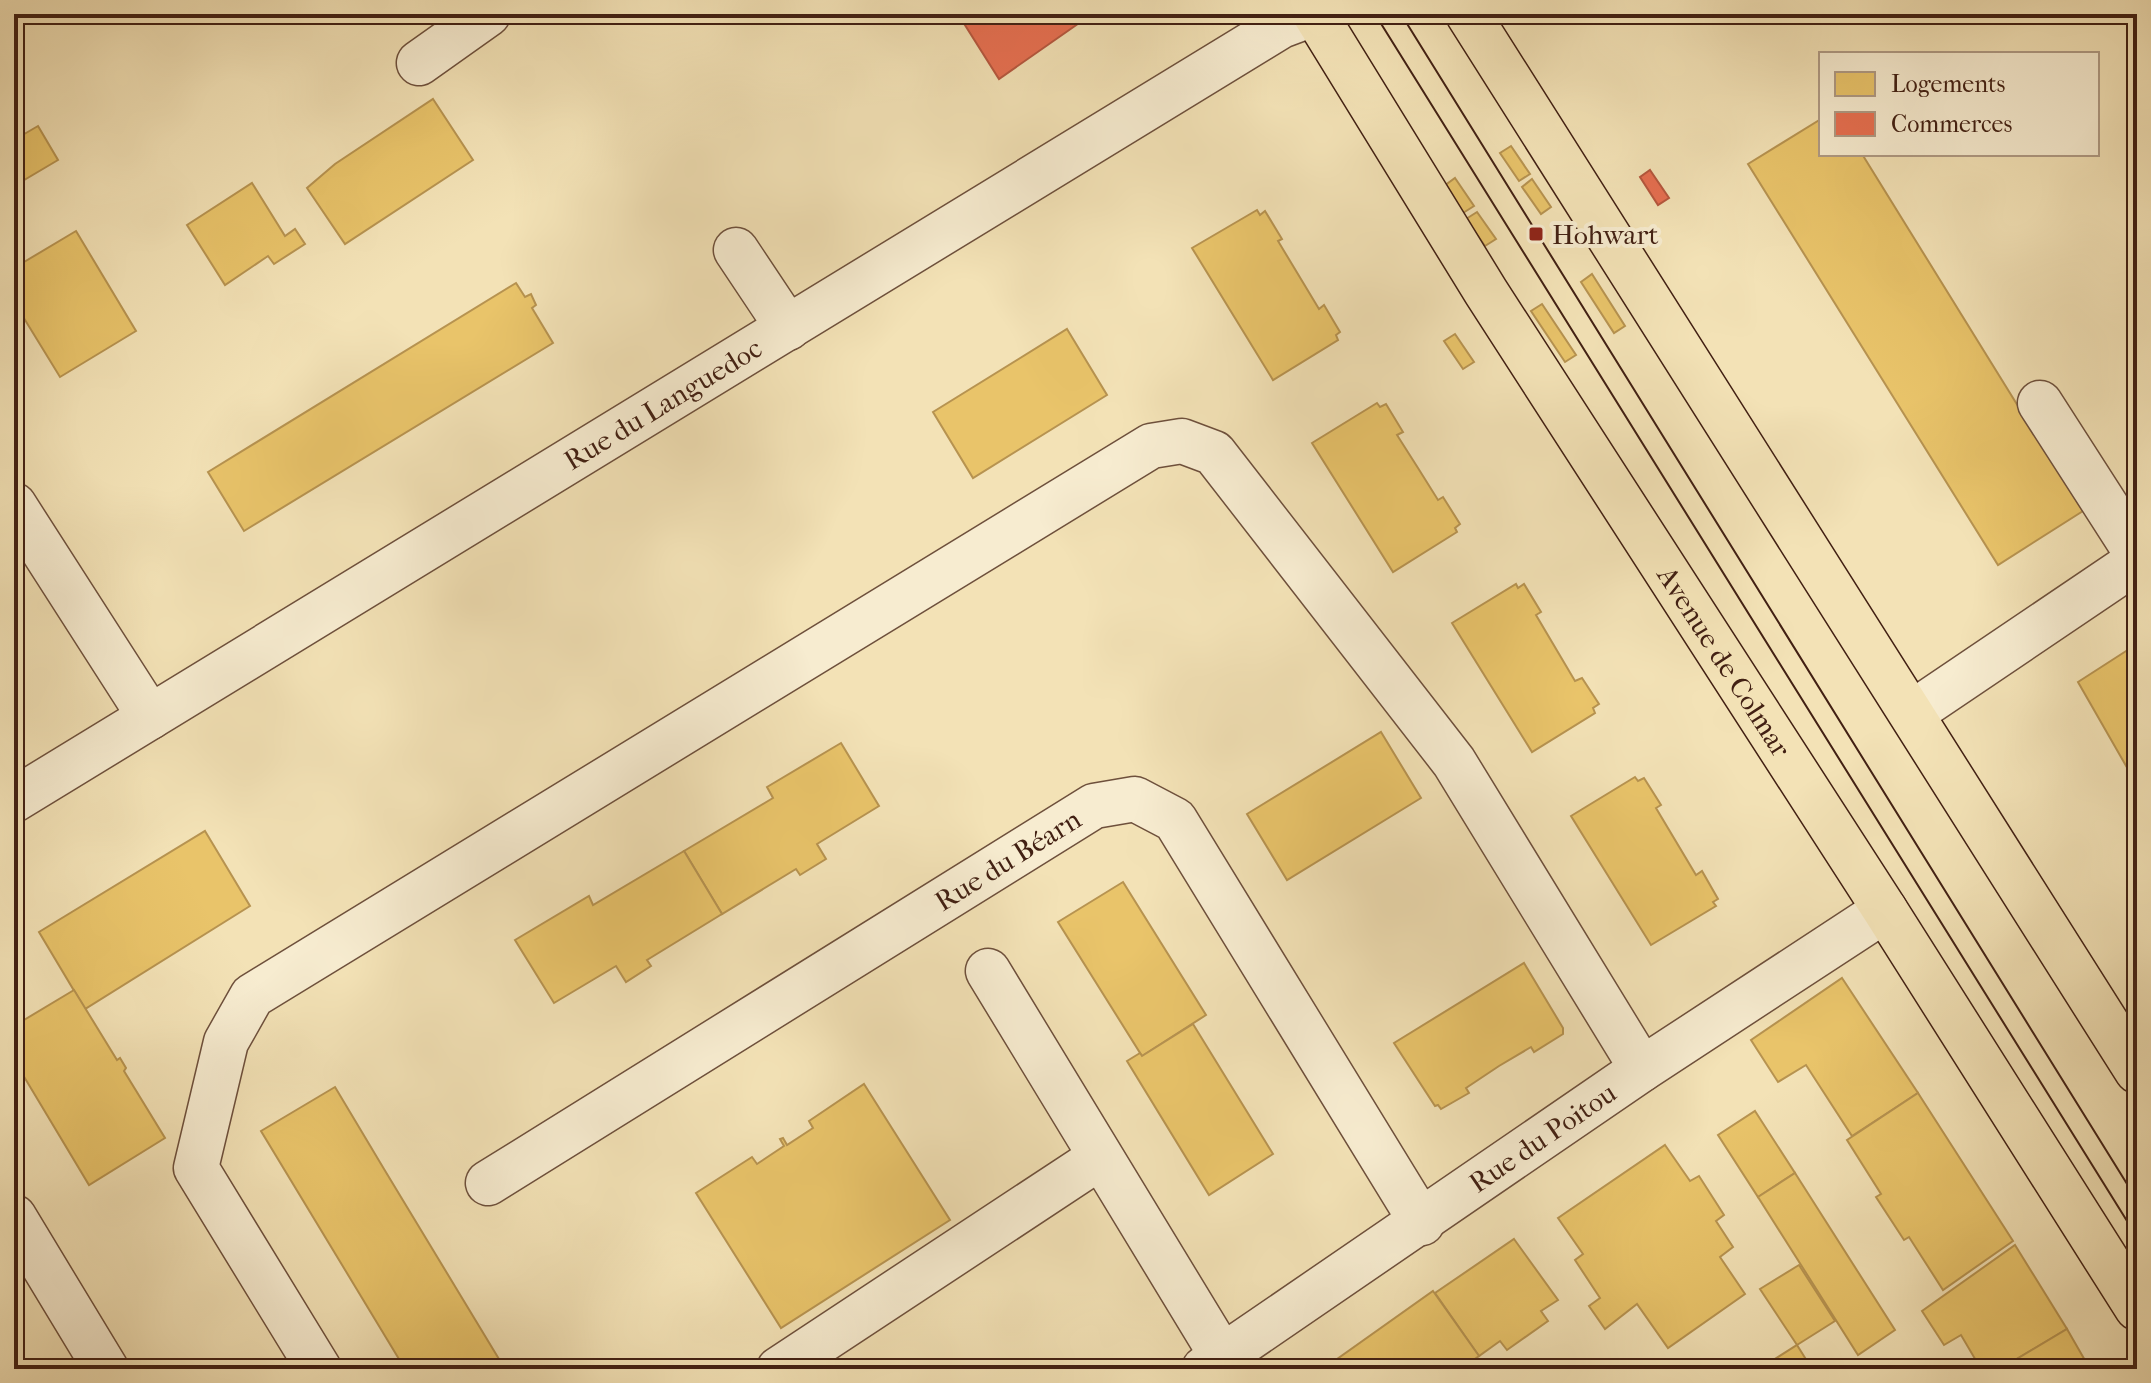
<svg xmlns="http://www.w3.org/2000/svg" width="2151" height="1383" font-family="'IM FELL French Canon',serif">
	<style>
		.homes { fill: #e9c46a; stroke: #b79350; stroke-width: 2 }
		.shops { fill: #e76f51; stroke: #b6573e; stroke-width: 2 }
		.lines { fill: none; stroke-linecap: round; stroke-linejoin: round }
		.minor-casing { stroke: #6e503c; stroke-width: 47 }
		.major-casing { stroke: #422013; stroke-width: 47 }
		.minor { stroke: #f7ecd0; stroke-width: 44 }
		.major { stroke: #f3e2b6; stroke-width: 44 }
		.tram { stroke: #422013; stroke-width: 2 }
		.poi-dot { fill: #8f2418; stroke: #f7ecd0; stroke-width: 3 }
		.labels { text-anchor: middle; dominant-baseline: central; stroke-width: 8; stroke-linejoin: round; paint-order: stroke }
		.poi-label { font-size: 28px; fill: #422013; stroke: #f7ecd0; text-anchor: start }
		.street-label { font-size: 28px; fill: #422013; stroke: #f7ecd0 }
	</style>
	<rect width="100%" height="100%" fill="#f3e2b6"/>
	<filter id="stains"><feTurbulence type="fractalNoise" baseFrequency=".0025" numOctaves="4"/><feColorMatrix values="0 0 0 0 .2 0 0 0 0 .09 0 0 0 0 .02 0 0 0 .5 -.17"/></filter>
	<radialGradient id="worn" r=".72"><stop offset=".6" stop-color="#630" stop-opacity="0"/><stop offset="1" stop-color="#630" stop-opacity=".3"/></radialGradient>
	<g class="homes">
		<path d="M 433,99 L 473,160 L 345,244 L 307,188 L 335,164 Z"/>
		<path d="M 1821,119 L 1821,154 L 1862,154 L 2083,511 L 1998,565 L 1748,164 Z"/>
		<path d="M 38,126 L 58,160 L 14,186 L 14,140 Z"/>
		<path d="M 1511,146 L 1530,174 L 1519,181 L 1500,153 Z"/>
		<path d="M 1455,178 L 1474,206 L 1463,213 L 1444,186 Z"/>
		<path d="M 1532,179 L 1551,207 L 1541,214 L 1522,187 Z"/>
		<path d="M 252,183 L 285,236 L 295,229 L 305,244 L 274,264 L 268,256 L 225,285 L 187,225 Z"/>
		<path d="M 1257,210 L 1260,215 L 1265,211 L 1282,239 L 1278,241 L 1319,309 L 1324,305 L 1340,332 L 1336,335 L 1338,340 L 1273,380 L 1192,248 Z"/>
		<path d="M 1477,212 L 1496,239 L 1485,246 L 1466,219 Z"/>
		<path d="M 76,231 L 136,331 L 60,377 L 14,302 L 14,268 Z"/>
		<path d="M 1592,274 L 1625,326 L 1614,333 L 1581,282 Z"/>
		<path d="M 516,283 L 525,297 L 531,294 L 536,305 L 532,308 L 553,343 L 244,531 L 208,472 Z"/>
		<path d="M 1542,304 L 1576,355 L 1565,362 L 1531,311 Z"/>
		<path d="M 1067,329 L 1107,395 L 973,478 L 933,412 Z"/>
		<path d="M 1455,334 L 1474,362 L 1463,369 L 1444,341 Z"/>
		<path d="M 1377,403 L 1380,407 L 1386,404 L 1403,432 L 1397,435 L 1418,468 L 1438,500 L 1443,497 L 1460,524 L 1455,528 L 1457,532 L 1393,572 L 1312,443 Z"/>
		<path d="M 1516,584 L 1518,588 L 1524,584 L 1541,612 L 1536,615 L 1575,681 L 1582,678 L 1599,704 L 1593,708 L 1595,713 L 1532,752 L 1452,623 Z"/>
		<path d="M 2137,644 L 2137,785 L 2078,682 Z"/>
		<path d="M 1381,732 L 1421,798 L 1287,880 L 1247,814 Z"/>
		<path d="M 841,743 L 879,806 L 817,844 L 826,859 L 800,875 L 796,869 L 722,914 L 684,851 L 773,798 L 767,787 Z"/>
		<path d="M 1635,777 L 1638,781 L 1644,778 L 1661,805 L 1656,808 L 1696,875 L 1702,871 L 1718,899 L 1713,902 L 1716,906 L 1651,945 L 1571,816 Z"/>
		<path d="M 205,831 L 250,906 L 85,1009 L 39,932 Z"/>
		<path d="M 684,851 L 722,914 L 647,960 L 651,966 L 626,982 L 616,966 L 554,1003 L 515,940 L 589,896 L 593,905 Z"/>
		<path d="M 1123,882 L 1206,1015 L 1142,1056 L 1058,922 Z"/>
		<path d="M 1524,963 L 1563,1028 L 1563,1034 L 1534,1052 L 1531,1047 L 1499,1066 L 1466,1088 L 1469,1093 L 1441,1109 L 1438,1105 L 1435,1106 L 1394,1043 Z"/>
		<path d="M 1842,978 L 1918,1093 L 1852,1136 L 1806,1065 L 1778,1082 L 1751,1040 Z"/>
		<path d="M 74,990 L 117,1060 L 120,1058 L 126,1068 L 124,1071 L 165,1138 L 89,1185 L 14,1060 L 14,1026 Z"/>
		<path d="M 1193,1024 L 1273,1154 L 1209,1195 L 1127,1061 L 1140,1053 L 1142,1056 Z"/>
		<path d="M 864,1084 L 950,1220 L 781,1328 L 696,1193 L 752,1157 L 757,1164 L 784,1146 L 780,1139 L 783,1138 L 787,1145 L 813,1128 L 809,1121 Z"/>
		<path d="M 335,1087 L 384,1169 L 505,1369 L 405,1369 L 261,1131 Z"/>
		<path d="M 1918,1093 L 2013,1241 L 1943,1290 L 1909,1237 L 1904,1240 L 1876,1197 L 1881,1194 L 1847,1140 Z"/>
		<path d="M 1755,1111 L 1795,1173 L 1758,1197 L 1718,1135 Z"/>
		<path d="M 1665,1145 L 1690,1181 L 1699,1176 L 1724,1215 L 1716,1221 L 1733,1247 L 1720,1257 L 1745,1294 L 1668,1348 L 1637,1304 L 1605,1329 L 1589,1306 L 1600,1298 L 1575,1260 L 1583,1254 L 1558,1218 Z"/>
		<path d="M 1795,1173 L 1895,1330 L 1858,1355 L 1758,1197 Z"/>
		<path d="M 1514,1239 L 1558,1300 L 1541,1311 L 1548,1321 L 1507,1350 L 1500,1341 L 1479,1356 L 1435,1293 Z"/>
		<path d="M 2015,1245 L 2067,1329 L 2000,1369 L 1981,1369 L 1961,1335 L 1944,1345 L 1922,1311 Z"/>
		<path d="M 1799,1265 L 1835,1321 L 1797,1345 L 1760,1289 Z"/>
		<path d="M 1433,1291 L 1479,1356 L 1461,1369 L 1323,1369 Z"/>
		<path d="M 2067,1329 L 2090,1369 L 2000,1369 Z"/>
		<path d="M 1797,1345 L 1812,1369 L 1759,1369 Z"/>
	</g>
	<g class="shops">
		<path d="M 958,14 L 1092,14 L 999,79 Z"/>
		<path d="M 1650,170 L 1669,198 L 1658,205 L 1640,177 Z"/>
	</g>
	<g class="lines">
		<defs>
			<g id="minor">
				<path d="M 419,63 L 488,14"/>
				<path d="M 736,250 L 788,328"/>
				<path d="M 2040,403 L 2137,554"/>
				<path d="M 14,505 L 150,717"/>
				<path d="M 1912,713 L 2137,561"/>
				<path id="s1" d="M 14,800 L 1281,26 L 1313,14"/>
				<path d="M 988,971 L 1222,1356"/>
				<path id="s2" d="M 488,1183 L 1094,806 L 1135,799 L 1175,820 L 1422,1223"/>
				<path d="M 14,1217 L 106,1369"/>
				<path d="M 319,1369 L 196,1168 L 226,1042 L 252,996 L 1151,446 L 1182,441 L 1214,453 L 1454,762 L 1642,1069"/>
				<path d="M 779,1369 L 1099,1158"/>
				<path id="s3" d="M 1204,1369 L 1642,1069 L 1885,910"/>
			</g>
			<g id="major">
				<path id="s4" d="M 1315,14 L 1486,292 L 1885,910 L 2137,1308"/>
				<path d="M 1468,14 L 2137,1071"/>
			</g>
		</defs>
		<use href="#minor" class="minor-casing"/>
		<use href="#major" class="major-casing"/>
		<use href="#minor" class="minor"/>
		<use href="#major" class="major"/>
		<g class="tram">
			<path d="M 1375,14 L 2137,1237"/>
			<path d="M 1401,14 L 2137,1200"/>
		</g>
	</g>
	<rect class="poi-dot" x="1528" y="226" width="16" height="16" rx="4"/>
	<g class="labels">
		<g class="poi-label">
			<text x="1552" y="234">Hohwart</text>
		</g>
		<g class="street-label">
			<text stroke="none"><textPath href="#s1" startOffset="760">Rue du Languedoc</textPath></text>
			<text stroke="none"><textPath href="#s4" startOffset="766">Avenue de Colmar</textPath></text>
			<text stroke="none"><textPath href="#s2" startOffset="612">Rue du Béarn</textPath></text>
			<text stroke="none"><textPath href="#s3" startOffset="410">Rue du Poitou</textPath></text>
		</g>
	</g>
	<rect width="2151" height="1383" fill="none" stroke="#f3e2b6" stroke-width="48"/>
	<rect x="16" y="16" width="2119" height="1351" fill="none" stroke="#422013" stroke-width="4"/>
	<rect x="24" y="24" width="2103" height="1335" fill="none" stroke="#422013" stroke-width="2"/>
	<rect x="1819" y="52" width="280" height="104" fill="#f7ecd0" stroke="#af9a84" stroke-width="2"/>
	<rect x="1835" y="72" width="40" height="24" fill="#e9c46a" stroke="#af9a84" stroke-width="2"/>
	<text x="1891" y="92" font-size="24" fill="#422013">Logements</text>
	<rect x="1835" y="112" width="40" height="24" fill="#e76f51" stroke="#af9a84" stroke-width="2"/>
	<text x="1891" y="132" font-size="24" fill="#422013">Commerces</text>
	<rect width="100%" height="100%" filter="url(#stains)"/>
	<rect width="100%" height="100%" fill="url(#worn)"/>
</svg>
